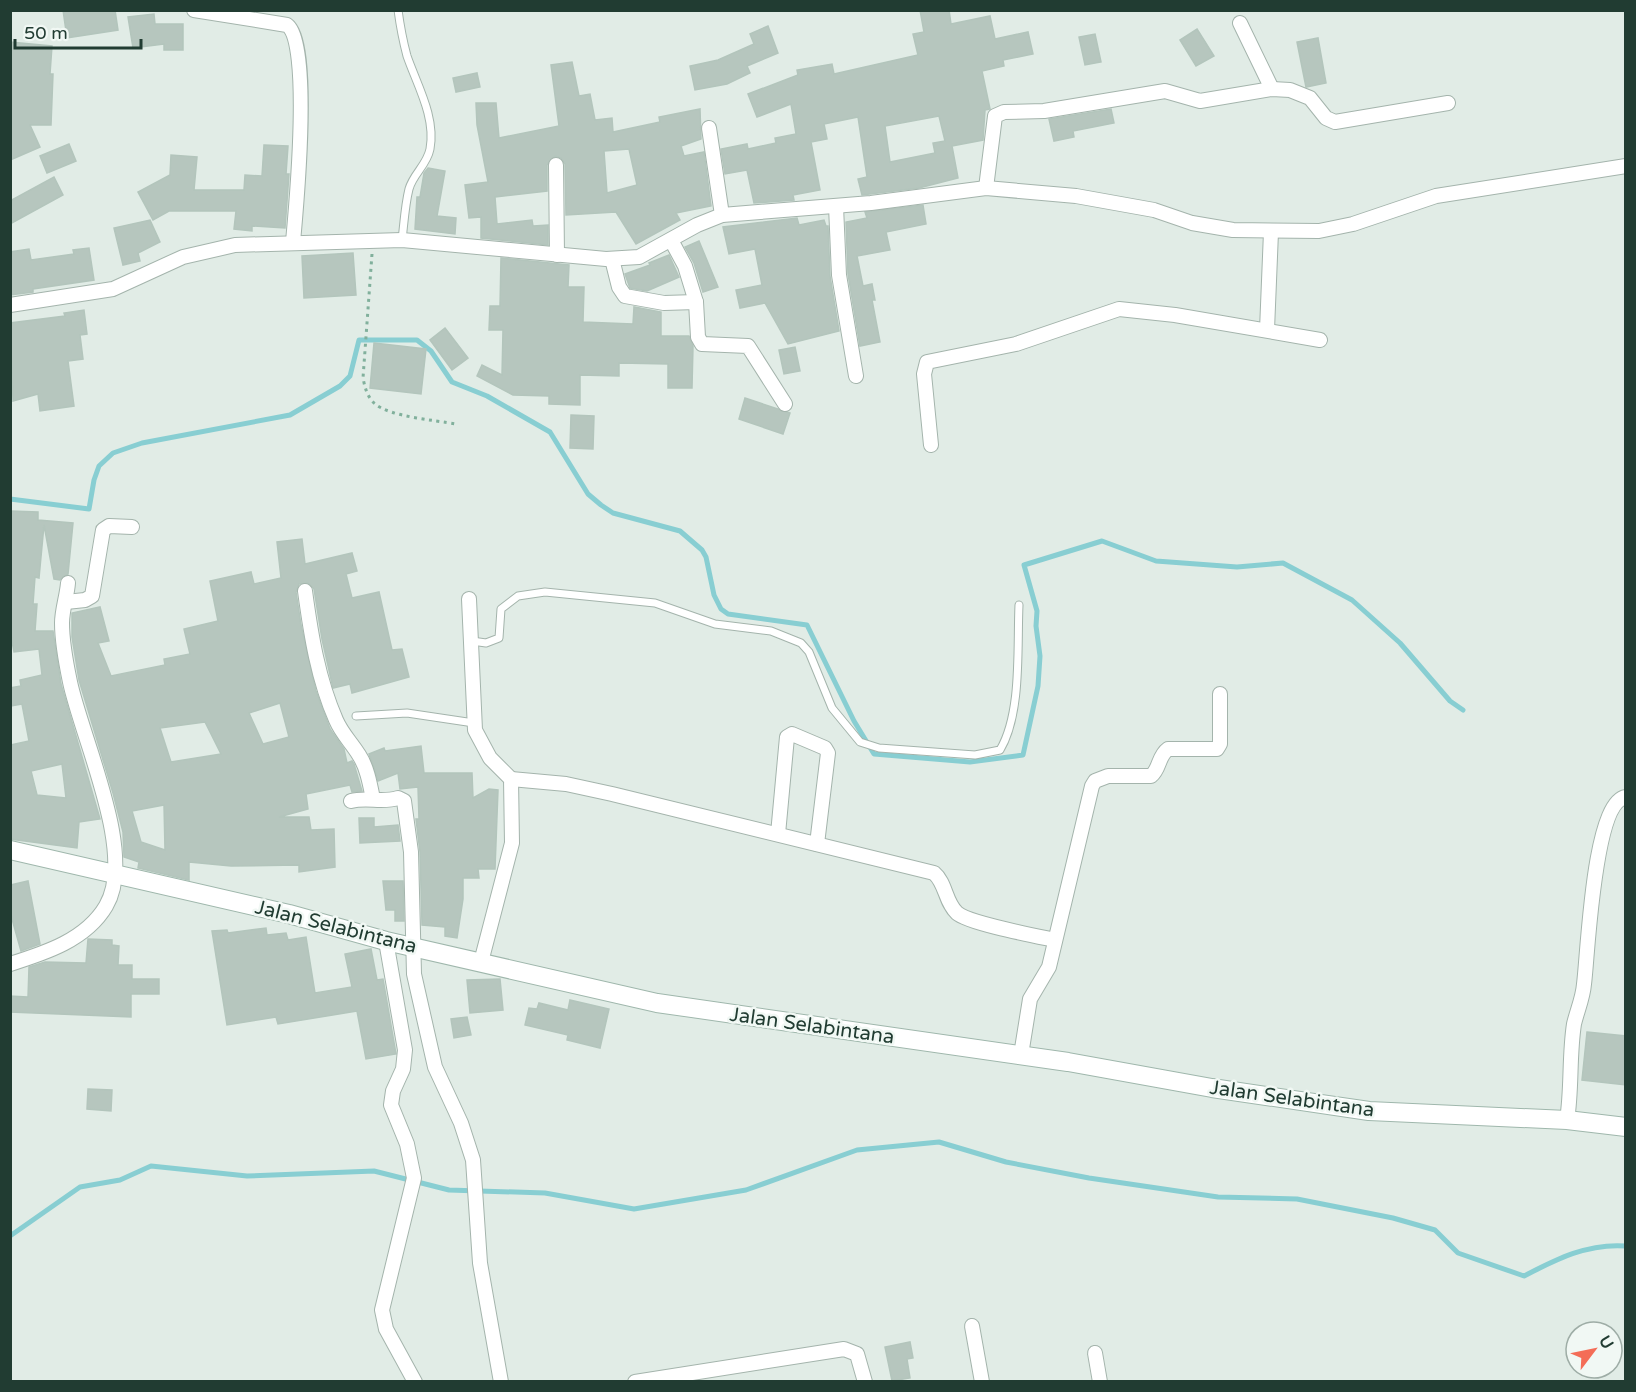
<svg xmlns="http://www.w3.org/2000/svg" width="1636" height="1392" font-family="'Varela Round',sans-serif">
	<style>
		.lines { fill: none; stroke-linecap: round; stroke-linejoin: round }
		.stream { stroke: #88ced2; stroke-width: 5 }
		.building { fill: #b6c6be; stroke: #b3c5bc; stroke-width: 1.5; fill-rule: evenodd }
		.lane-casing { stroke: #a4b4ac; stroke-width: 9 }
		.street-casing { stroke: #a4b4ac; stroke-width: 16 }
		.secondary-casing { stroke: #9fb7ac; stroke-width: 20 }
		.path { stroke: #81b09c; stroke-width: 3; stroke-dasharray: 3 4.5; stroke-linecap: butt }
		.lane { stroke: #fff; stroke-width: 7 }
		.street { stroke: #fff; stroke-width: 14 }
		.secondary { stroke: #fff; stroke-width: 18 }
		.labels { text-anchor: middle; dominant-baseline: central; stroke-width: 5; stroke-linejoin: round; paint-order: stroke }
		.street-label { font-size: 20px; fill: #213c32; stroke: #f1f8f4 }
	</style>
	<rect width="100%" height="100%" fill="#e1ece6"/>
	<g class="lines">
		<g class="stream">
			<path d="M 10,499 L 89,509 L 94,480 L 99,466 L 113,453 L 142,443 L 290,415 L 340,386 L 350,376 L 359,340 L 417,340 L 431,351 L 452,382 L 487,396 L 550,432 L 588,494 L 601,505 L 613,513 L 680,531 L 702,550 L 706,557 L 714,595 L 721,609 L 728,614 L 807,625 L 854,721 L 874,754 L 970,762 L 1023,755 L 1038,686 L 1040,656 L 1036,626 L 1037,611 L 1024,565 L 1102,541 L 1156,561 L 1237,567 L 1283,563 L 1352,600 L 1400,643 L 1450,701 L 1463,710"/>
			<path d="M 10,1236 L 80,1187 L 120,1180 L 151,1166 L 247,1176 L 374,1171 L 449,1190 L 545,1193 L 634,1209 L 746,1190 L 857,1150 L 939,1142 L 1006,1162 L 1089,1178 L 1218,1197 L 1297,1199 L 1393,1218 L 1435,1230 L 1458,1253 L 1524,1276 C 1557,1259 1588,1243 1626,1246"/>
		</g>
	</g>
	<g class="building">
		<path d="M 63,10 L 115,10 L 118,30 L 67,38 Z"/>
		<path d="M 920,10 L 949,10 L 951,24 L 990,16 L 995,39 L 1028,32 L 1033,54 L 1003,60 L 1004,66 L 982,71 L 990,109 L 985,110 L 983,140 L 952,146 L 958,178 L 919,188 L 862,195 L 858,179 L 867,177 L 858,117 L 824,124 L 827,139 L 811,142 L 820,190 L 793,195 L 794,200 L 754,203 L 747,170 L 725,174 L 721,149 L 747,144 L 748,149 L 776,143 L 775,138 L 796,134 L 791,104 L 757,117 L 748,94 L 798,75 L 797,70 L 832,64 L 834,74 L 918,55 L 913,34 L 924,32 ZM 939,116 L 945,141 L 933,143 L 935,153 L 890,162 L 885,126 Z"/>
		<path d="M 154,14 L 155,24 L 183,24 L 183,50 L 164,50 L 164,44 L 133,48 L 128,17 Z"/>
		<path d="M 768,26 L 778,53 L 747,66 L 750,73 L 727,84 L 695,90 L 690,66 L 718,60 L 754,44 L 750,34 Z"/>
		<path d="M 1197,29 L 1214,56 L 1196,66 L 1180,40 Z"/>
		<path d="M 1095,34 L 1101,62 L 1085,65 L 1079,37 Z"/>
		<path d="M 1318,38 L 1326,83 L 1306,87 L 1297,42 Z"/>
		<path d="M 10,42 L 52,46 L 50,74 L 53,74 L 51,125 L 30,125 L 40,147 L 10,160 Z"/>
		<path d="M 572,62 L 579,96 L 590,94 L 595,120 L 612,118 L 613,132 L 660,122 L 659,117 L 700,109 L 701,139 L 681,146 L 684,156 L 704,152 L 711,206 L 676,213 L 680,220 L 636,244 L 616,212 L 566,215 L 565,164 L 561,158 L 555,156 L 547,165 L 547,191 L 495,197 L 497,224 L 532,220 L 533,226 L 548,225 L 548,245 L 481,238 L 481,217 L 469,218 L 465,185 L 488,182 L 477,125 L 476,103 L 496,103 L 499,138 L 559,126 L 551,65 ZM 629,149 L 637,185 L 607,193 L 604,151 Z"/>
		<path d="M 477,73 L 480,87 L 456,92 L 453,78 Z"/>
		<path d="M 1111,109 L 1114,123 L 1073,131 L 1074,137 L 1054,141 L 1049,119 Z"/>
		<path d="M 69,144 L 76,161 L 47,173 L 40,156 Z"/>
		<path d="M 264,145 L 288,146 L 286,174 L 289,174 L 285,228 L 252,226 L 252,231 L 234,229 L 236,211 L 169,211 L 153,220 L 138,192 L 170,175 L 171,155 L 197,157 L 194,190 L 244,190 L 245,175 L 262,176 Z"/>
		<path d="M 428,168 L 445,171 L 437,216 L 456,218 L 455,234 L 415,229 L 417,197 L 420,197 L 424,173 Z"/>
		<path d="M 54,177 L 63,195 L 10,224 L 10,201 Z"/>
		<path d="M 923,205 L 926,224 L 886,232 L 890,250 L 857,256 L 863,286 L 872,284 L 875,300 L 872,300 L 880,342 L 860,346 L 848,274 L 846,222 L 867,218 L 865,212 Z"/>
		<path d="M 797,218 L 799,225 L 824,220 L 826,226 L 828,226 L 830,276 L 839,331 L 788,344 L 765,303 L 740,308 L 736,290 L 762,285 L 755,249 L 729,254 L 723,227 Z"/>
		<path d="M 150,220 L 160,242 L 138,253 L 140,261 L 123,265 L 114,228 Z"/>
		<path d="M 699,241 L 718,287 L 703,292 L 694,263 L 685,247 Z"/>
		<path d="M 89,248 L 94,280 L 33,289 L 33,292 L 10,295 L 10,252 L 29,249 L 31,260 L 74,254 L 73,250 Z"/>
		<path d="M 353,253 L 356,295 L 304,298 L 302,256 Z"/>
		<path d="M 669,255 L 679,277 L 647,291 L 630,288 L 625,274 L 650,265 L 649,263 Z"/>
		<path d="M 501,258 L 569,265 L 568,287 L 584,287 L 583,322 L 633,324 L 634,307 L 661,312 L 661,336 L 689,336 L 693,346 L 692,388 L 668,388 L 668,364 L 619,363 L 619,376 L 580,375 L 580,405 L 549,404 L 549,396 L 513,395 L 477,376 L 482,365 L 502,375 L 503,330 L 489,330 L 490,306 L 500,306 Z"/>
		<path d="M 84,310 L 87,334 L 80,335 L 83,359 L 68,361 L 74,406 L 40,411 L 38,394 L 13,401 L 10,323 L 65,316 L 64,313 Z"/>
		<path d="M 445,328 L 468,358 L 452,370 L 430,340 Z"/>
		<path d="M 374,343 L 426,349 L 421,394 L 370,388 Z"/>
		<path d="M 795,347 L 800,371 L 784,374 L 779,350 Z"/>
		<path d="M 745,398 L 790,413 L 783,434 L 739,419 Z"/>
		<path d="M 571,415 L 594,416 L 593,449 L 570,448 Z"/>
		<path d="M 10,511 L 38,512 L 38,520 L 73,523 L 68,574 L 60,580 L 54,579 L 44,525 L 39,578 L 35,577 L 33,604 L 37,604 L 35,631 L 53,631 L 61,684 L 100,819 L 79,822 L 77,848 L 10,839 L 10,745 L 29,741 L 22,704 L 10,706 L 10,688 L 21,686 L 20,680 L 42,675 L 39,649 L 14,652 L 10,631 ZM 62,764 L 66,798 L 37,795 L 31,771 Z"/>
		<path d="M 302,539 L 305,564 L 352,553 L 357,571 L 346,574 L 352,598 L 379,592 L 392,650 L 402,649 L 409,677 L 352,693 L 350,684 L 333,688 L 322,639 L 314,589 L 308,583 L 299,584 L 296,592 L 301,625 L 316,691 L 330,729 L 344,749 L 347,763 L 352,761 L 354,764 L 362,791 L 352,792 L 350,785 L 306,794 L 308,809 L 279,817 L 309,817 L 311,830 L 334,829 L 335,867 L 299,872 L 299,865 L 231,866 L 189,862 L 189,880 L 138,868 L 139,862 L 124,857 L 123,832 L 113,793 L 79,680 L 72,637 L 72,613 L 100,607 L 109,641 L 98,643 L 111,676 L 165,665 L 164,659 L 190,654 L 184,629 L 218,621 L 210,581 L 251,572 L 254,584 L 281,578 L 277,542 ZM 280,703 L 289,737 L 263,744 L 249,713 ZM 205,722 L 221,754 L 171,762 L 160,728 ZM 164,805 L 165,850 L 141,842 L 132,811 Z"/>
		<path d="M 421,746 L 424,773 L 472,773 L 473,798 L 489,789 L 498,790 L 495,869 L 478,869 L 479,878 L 463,878 L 463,899 L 457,938 L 445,936 L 445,927 L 422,925 L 420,852 L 416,819 L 419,819 L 418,787 L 400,789 L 398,773 L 378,781 L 369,754 L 384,748 L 385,751 Z"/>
		<path d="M 359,818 L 374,818 L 374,827 L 398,825 L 400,841 L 360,843 Z"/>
		<path d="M 28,881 L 40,944 L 21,951 L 10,912 L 10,885 Z"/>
		<path d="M 383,881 L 403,881 L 404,921 L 395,921 L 395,910 L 386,910 Z"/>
		<path d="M 266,928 L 267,935 L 286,933 L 288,940 L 306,937 L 315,993 L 352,987 L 345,954 L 371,949 L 377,980 L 383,979 L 396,1054 L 366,1059 L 357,1011 L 278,1024 L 276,1017 L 227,1025 L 212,931 L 227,930 L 228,933 Z"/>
		<path d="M 88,939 L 112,940 L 112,945 L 119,946 L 118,965 L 132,965 L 132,979 L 159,979 L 159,994 L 131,994 L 131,1017 L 10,1012 L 10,996 L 28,997 L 29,967 L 45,962 L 86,963 Z"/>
		<path d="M 500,979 L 503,1010 L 470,1013 L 467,980 Z"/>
		<path d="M 570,1000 L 609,1009 L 600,1048 L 567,1040 L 568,1035 L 525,1025 L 529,1008 L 537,1009 L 539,1003 L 568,1010 Z"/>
		<path d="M 467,1017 L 471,1035 L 454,1038 L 451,1019 Z"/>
		<path d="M 1587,1032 L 1626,1036 L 1626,1085 L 1582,1080 Z"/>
		<path d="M 88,1089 L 112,1090 L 111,1111 L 87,1109 Z"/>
		<path d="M 910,1342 L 913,1358 L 907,1359 L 910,1378 L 892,1381 L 885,1347 Z"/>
	</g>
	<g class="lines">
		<defs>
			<g id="lane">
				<path d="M 398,10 C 400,25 403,41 407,56 C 417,85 436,117 430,149 C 427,165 413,174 409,189 C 405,205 404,223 402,240"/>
				<path d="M 472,641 L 486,643 L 499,638 L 501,609 L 518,596 L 545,592 L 655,603 L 715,624 L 771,631 L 801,643 L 809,652 L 832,708 L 860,742 L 879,748 L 975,755 L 1000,750 C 1022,713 1017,648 1019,605"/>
				<path d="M 356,716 L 407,713 L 474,723"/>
			</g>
			<g id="street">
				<path d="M 194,10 L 287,25 C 312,42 296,209 293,242"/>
				<path d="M 1240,23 L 1272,89"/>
				<path d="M 709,128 L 722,215"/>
				<path d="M 556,165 L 557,255"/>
				<path d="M 986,188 L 995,116 L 1004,112 L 1044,111 L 1165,91 L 1200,101 L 1272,89 L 1290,90 L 1310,98 L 1326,118 L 1335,122 L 1448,103"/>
				<path d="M 836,206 L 839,275 L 856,376"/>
				<path d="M 671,240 L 685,266 L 696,302"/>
				<path d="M 612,259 L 619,287 L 625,296 L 664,303 L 696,302 L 698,337 L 702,344 L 748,346 L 785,404"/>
				<path d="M 10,305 L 113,289 L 183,257 L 235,245 L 402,240 L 606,259 L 639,257 L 697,225 L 722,215 L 871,203 L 986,188 L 1076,196 L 1154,210 L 1192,223 L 1233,230 L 1319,231 L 1353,224 L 1436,196 L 1626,166"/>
				<path d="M 1267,330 L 1271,232"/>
				<path d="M 931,445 L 924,374 L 927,362 L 1016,344 L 1119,309 L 1175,315 L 1320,340"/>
				<path d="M 305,591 C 311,635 318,679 336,720 C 342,734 351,742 359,755 C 367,767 370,784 373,799"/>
				<path d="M 469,599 L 475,730 L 490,758 L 511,779 L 512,843 L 481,962"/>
				<path d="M 66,602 L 85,600 L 92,596 L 103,530 L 109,526 L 132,527"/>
				<path d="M 511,779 L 566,784 L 612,794 L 934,873 C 946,883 945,902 957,913 C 968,923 1036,936 1055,940"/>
				<path d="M 351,801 C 367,797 383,803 398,798 L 404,801 L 411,852 L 414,974 L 435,1067 L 461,1123 L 473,1160 L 480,1263 L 501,1382"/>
				<path d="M 778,834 L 787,737 L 792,734 L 825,748 L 828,753 L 817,844"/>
				<path d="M 386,941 L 405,1050 L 403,1069 L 393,1091 L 391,1105 L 407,1144 L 414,1178 L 382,1310 L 386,1329 L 415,1382"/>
				<path d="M 10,964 C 45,953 86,940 106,906 C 137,854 82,739 70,682 C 66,663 62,642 62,623 C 62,610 67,596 68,583"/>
				<path d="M 1021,1055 L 1030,999 L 1049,967 L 1092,786 L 1095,781 L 1108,776 L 1151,776 C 1160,769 1158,756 1168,749 L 1217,749 L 1220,744 L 1220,694"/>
				<path d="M 1567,1120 C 1572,1089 1569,1056 1574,1024 C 1577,1011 1583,998 1584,984 C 1588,954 1593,802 1626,797"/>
				<path d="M 972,1326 L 982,1382"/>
				<path d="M 1095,1353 L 1100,1382"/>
				<path d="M 635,1382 L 844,1349 L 857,1354 L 865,1382"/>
			</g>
			<path id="secondary" d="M 10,850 L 289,914 L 386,941 L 657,1003 L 1068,1062 L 1212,1088 L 1369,1111 L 1567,1120 L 1626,1127"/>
		</defs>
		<use href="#lane" class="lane-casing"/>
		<use href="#street" class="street-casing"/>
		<use href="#secondary" class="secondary-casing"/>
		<path class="path" d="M 372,254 L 363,378 C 365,388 367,396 374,403 C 389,417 435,420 456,424"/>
		<use href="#lane" class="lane"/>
		<use href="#street" class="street"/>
		<use href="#secondary" class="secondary"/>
	</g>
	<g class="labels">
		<g class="street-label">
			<text transform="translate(336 927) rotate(14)">Jalan Selabintana</text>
			<text transform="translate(812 1026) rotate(8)">Jalan Selabintana</text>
			<text transform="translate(1292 1099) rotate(8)">Jalan Selabintana</text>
		</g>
	</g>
	<rect width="1636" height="1392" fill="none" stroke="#213c32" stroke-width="24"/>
	<g transform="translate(1594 1350) rotate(58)"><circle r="28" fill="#f1f8f4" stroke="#9eada6" stroke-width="1.5"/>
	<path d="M0-4.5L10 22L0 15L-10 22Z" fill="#f46d57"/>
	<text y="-9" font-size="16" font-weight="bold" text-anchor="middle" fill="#213c32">U</text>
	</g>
	<path d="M15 39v9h126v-9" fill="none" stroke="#213c32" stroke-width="3"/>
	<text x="24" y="39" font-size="18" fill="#213c32" stroke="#f1f8f4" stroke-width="4.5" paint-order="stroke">50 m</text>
</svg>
